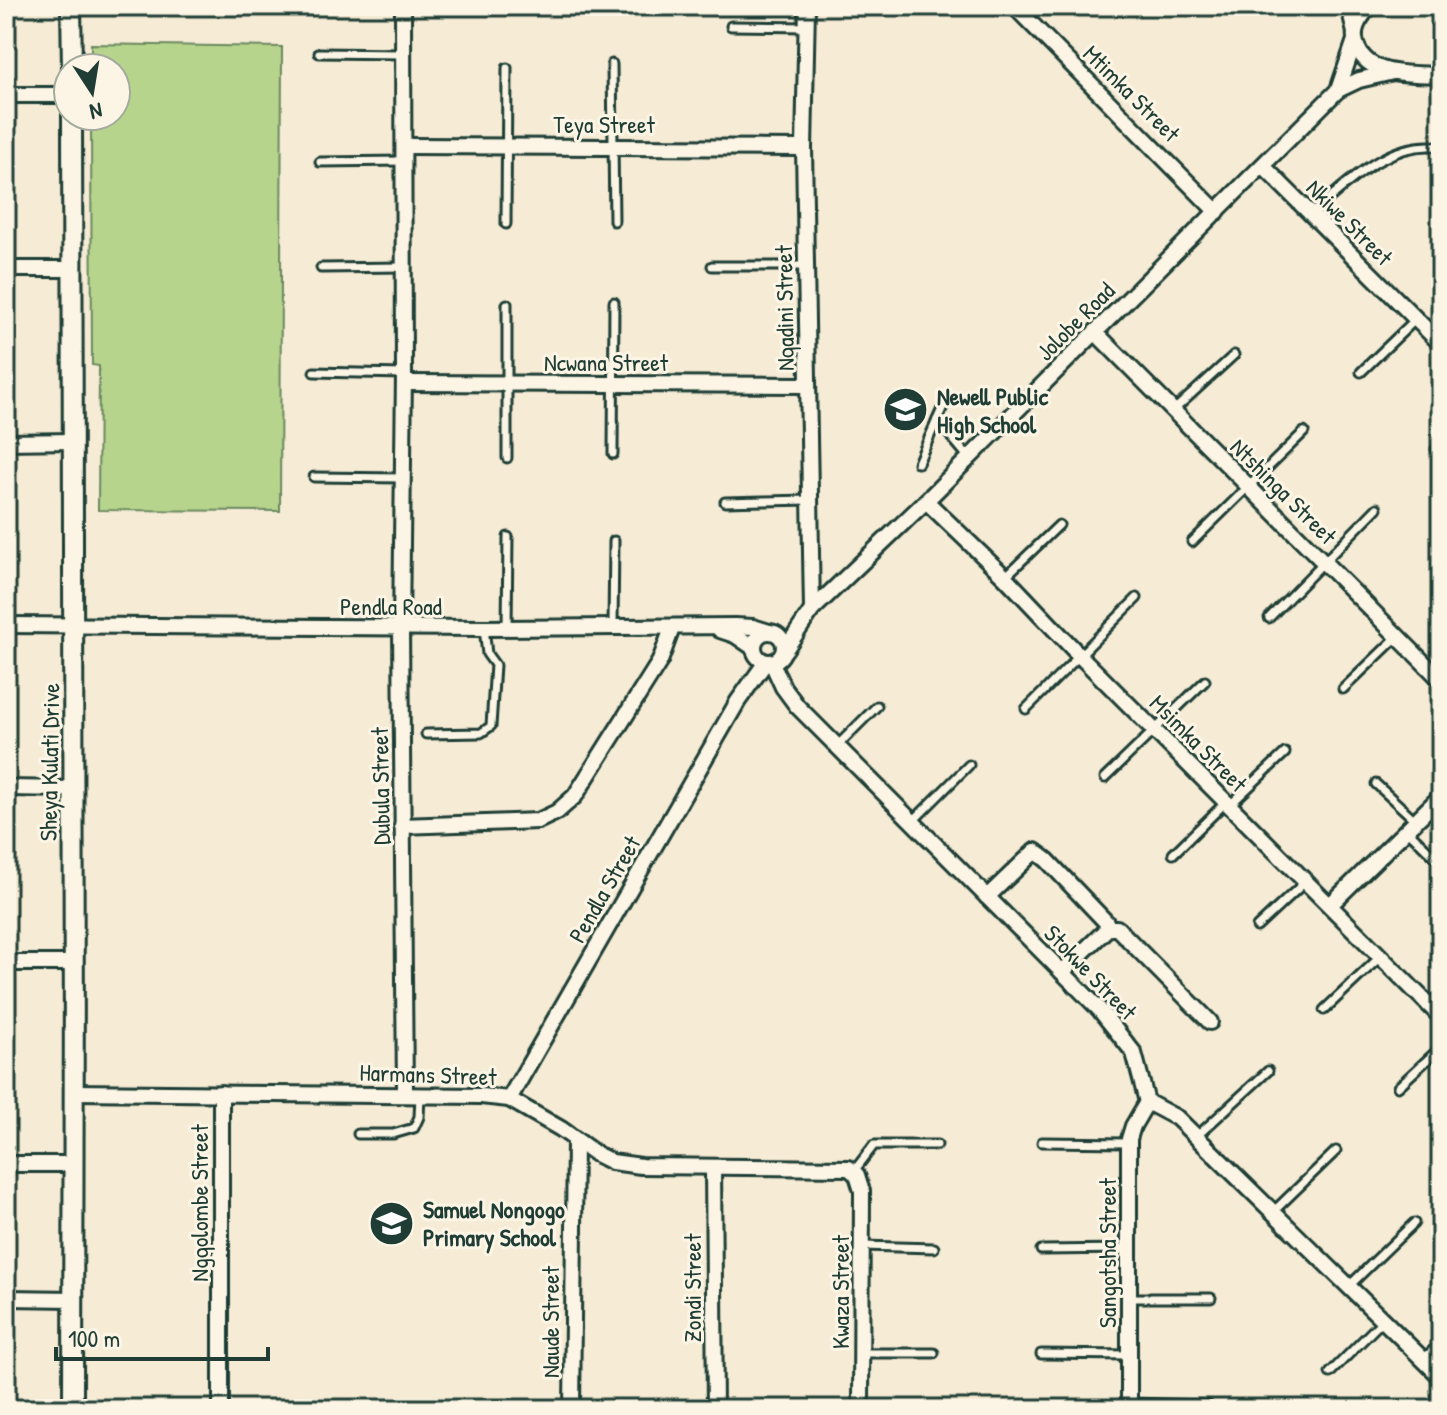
<svg xmlns="http://www.w3.org/2000/svg" width="1447" height="1415" font-family="'Patrick Hand',sans-serif">
	<style>
		.green { fill: #b6d48c; stroke: #6a8860; stroke-width: 2 }
		.lines { fill: none; stroke-linecap: round; stroke-linejoin: round }
		.service-casing { stroke: #1f3d34; stroke-width: 13 }
		.minor-casing { stroke: #1f3d34; stroke-width: 20 }
		.tertiary-casing { stroke: #1f3d34; stroke-width: 24 }
		.service { stroke: #fcf5e5; stroke-width: 7 }
		.minor { stroke: #fcf5e5; stroke-width: 14 }
		.tertiary { stroke: #fcf5e5; stroke-width: 18 }
		.labels { text-anchor: middle; dominant-baseline: central; stroke-width: 6; stroke-linejoin: round; paint-order: stroke }
		.street-label { font-size: 24px; fill: #1f3d34; stroke: #fcf5e5 }
		.poi-label { font-size: 24px; font-weight: bold; fill: #1f3d34; stroke: #fcf5e5; text-anchor: start }
	</style>
	<rect width="100%" height="100%" fill="#f6ebd5"/>
	<filter id="ink" filterUnits="userSpaceOnUse"><feTurbulence type="fractalNoise" baseFrequency=".0125" numOctaves="2"/><feDisplacementMap in="SourceGraphic" scale="16" xChannelSelector="R" yChannelSelector="G"/><feConvolveMatrix kernelMatrix="1 2 1 2 8 2 1 2 1" color-interpolation-filters="sRGB"/></filter>
	<g filter="url(#ink)">
		<path class="green" d="M 91,44 L 282,47 L 280,511 L 98,510 L 99,366 L 92,365 L 91,116 L 116,116 L 116,68 L 91,68 Z"/>
		<g class="lines">
			<defs>
				<g id="service">
					<path d="M 731,26 L 806,27"/>
					<path d="M 319,53 L 403,54"/>
					<path d="M 612,64 L 614,221"/>
					<path d="M 320,162 L 404,161"/>
					<path d="M 1311,214 C 1348,183 1389,139 1441,147"/>
					<path d="M 506,224 L 507,68"/>
					<path d="M 712,266 L 806,266"/>
					<path d="M 321,268 L 404,267"/>
					<path d="M 314,372 L 404,374"/>
					<path d="M 1361,372 L 1416,319"/>
					<path d="M 1174,410 L 1234,355"/>
					<path d="M 937,420 L 969,458"/>
					<path d="M 1436,449 L 1441,445"/>
					<path d="M 613,454 L 614,302"/>
					<path d="M 507,458 L 507,304"/>
					<path d="M 918,463 L 945,402"/>
					<path d="M 314,477 L 403,478"/>
					<path d="M 725,502 L 810,500"/>
					<path d="M 1192,542 L 1304,432"/>
					<path d="M 1005,577 L 1059,525"/>
					<path d="M 1269,618 L 1377,508"/>
					<path d="M 613,626 L 614,541"/>
					<path d="M 507,628 L 508,537"/>
					<path d="M 1343,689 L 1397,637"/>
					<path d="M 1026,709 L 1137,598"/>
					<path d="M 426,734 L 481,733 L 491,726 L 495,665 L 487,654 L 484,628"/>
					<path d="M 837,746 L 877,706"/>
					<path d="M 1105,778 L 1205,681"/>
					<path d="M 1376,784 L 1416,821"/>
					<path d="M 1230,805 L 1285,753"/>
					<path d="M 912,822 L 969,765"/>
					<path d="M 1407,830 L 1441,863"/>
					<path d="M 1173,854 L 1226,802"/>
					<path d="M 1257,927 L 1306,881"/>
					<path d="M 1324,1010 L 1381,956"/>
					<path d="M 1398,1087 L 1441,1047"/>
					<path d="M 358,1134 L 393,1134 L 414,1128 L 419,1117 L 420,1096"/>
					<path d="M 1197,1136 L 1268,1071"/>
					<path d="M 1042,1142 L 1129,1143"/>
					<path d="M 854,1171 L 874,1145 L 937,1145"/>
					<path d="M 1274,1211 L 1336,1151"/>
					<path d="M 862,1246 L 934,1248"/>
					<path d="M 1041,1250 L 1129,1249"/>
					<path d="M 1349,1286 L 1414,1223"/>
					<path d="M 1128,1298 L 1211,1298"/>
					<path d="M 861,1353 L 934,1353"/>
					<path d="M 1041,1354 L 1129,1355"/>
					<path d="M 1423,1359 L 1441,1343"/>
					<path d="M 1330,1373 L 1383,1320"/>
					<path d="M 1129,1403 L 1208,1405"/>
				</g>
				<g id="minor">
					<path d="M 403,6 L 404,374 L 401,628 L 405,1093"/>
					<path d="M 807,6 L 804,148 L 812,610"/>
					<path d="M 1014,6 L 1217,212"/>
					<path d="M 1349,6 L 1355,33"/>
					<path d="M 1371,6 C 1362,14 1353,27 1355,39 C 1362,79 1412,73 1441,75"/>
					<path d="M 1338,90 L 1355,40"/>
					<path d="M 6,95 L 68,95"/>
					<path d="M 404,146 L 804,148"/>
					<path d="M 1263,166 L 1441,344"/>
					<path d="M 6,269 L 72,269"/>
					<path d="M 1095,332 L 1441,680"/>
					<path d="M 404,383 L 807,385"/>
					<path d="M 6,442 L 73,441"/>
					<path d="M 926,501 L 1005,577 L 1079,655 L 1441,1017"/>
					<path d="M 6,625 L 484,628 L 735,626 L 753,627 L 769,632"/>
					<path d="M 720,630 L 735,635 L 754,648"/>
					<circle cx="769" cy="647" r="15"/>
					<path d="M 785,650 L 812,610 L 926,501 L 1338,90 L 1359,80 L 1393,72"/>
					<path d="M 772,663 L 783,687 L 797,706 L 1099,1009 L 1134,1053 L 1147,1102 L 1177,1118 L 1441,1377"/>
					<path d="M 6,788 L 72,789"/>
					<path d="M 402,826 L 538,821 L 557,812 L 575,796 L 660,661 L 672,628"/>
					<path d="M 987,897 L 1035,851 L 1047,860 L 1106,922 L 1108,928 L 1062,972"/>
					<path d="M 1330,905 L 1441,796"/>
					<path d="M 1108,928 L 1117,928 L 1210,1022"/>
					<path d="M 6,963 L 72,963"/>
					<path d="M 73,1092 L 481,1096 L 509,1099 L 561,1129 L 596,1154 L 612,1162 L 641,1166 L 849,1168 L 857,1175 L 862,1191 L 861,1409"/>
					<path d="M 509,1099 L 738,701 L 766,662"/>
					<path d="M 6,1164 L 73,1164"/>
					<path d="M 713,1167 L 715,1409"/>
					<path d="M 6,1298 L 74,1299"/>
					<path d="M 221,1409 L 221,1093"/>
					<path d="M 572,1409 L 575,1140"/>
					<path d="M 1129,1409 L 1129,1139 L 1133,1126 L 1147,1102"/>
				</g>
				<g id="tertiary">
					<path d="M 71,6 L 72,68"/>
					<path d="M 72,116 C 73,547 75,978 73,1409"/>
				</g>
			</defs>
			<use href="#service" class="service-casing"/>
			<use href="#minor" class="minor-casing"/>
			<use href="#tertiary" class="tertiary-casing"/>
			<use href="#service" class="service"/>
			<use href="#minor" class="minor"/>
			<use href="#tertiary" class="tertiary"/>
		</g>
	</g>
	<defs>
		<symbol id="school-disc" viewBox="-11 -11 22 22"><circle r="9.5" fill="#1f3d34" stroke="#fcf5e5"/><path d="M0-5L7-2L0 1L-7-2ZM-4 1L0 2.5L4 1V4Q0 6-4 4Z" fill="#fff"/></symbol>
	</defs>
	<g fill-rule="evenodd">
		<use href="#school-disc" x="880" y="384" width="51" height="51"/>
		<use href="#school-disc" x="366" y="1198" width="51" height="51"/>
	</g>
	<g class="labels">
		<g class="street-label">
			<text transform="translate(1132 93) rotate(45)">Mtimka Street</text>
			<text x="604" y="124">Teya Street</text>
			<text transform="translate(1350 222) rotate(45)">Nkiwe Street</text>
			<text transform="translate(784 308) rotate(-91)">Nqadini Street</text>
			<text transform="translate(1075 321) rotate(-45)">Jolobe Road</text>
			<text x="606" y="362">Ncwana Street</text>
			<text transform="translate(1284 491) rotate(45)">Ntshinga Street</text>
			<text x="391" y="606">Pendla Road</text>
			<text transform="translate(1199 743) rotate(45)">Msimka Street</text>
			<text transform="translate(49 762) rotate(-89)">Sheya Kulati Drive</text>
			<text transform="translate(380 786) rotate(-91)">Dubula Street</text>
			<text transform="translate(604 889) rotate(-60)">Pendla Street</text>
			<text transform="translate(1091 972) rotate(46)">Stokwe Street</text>
			<text transform="translate(428 1074) rotate(2)">Harmans Street</text>
			<text transform="translate(199 1203) rotate(-90)">Ngqolombe Street</text>
			<text transform="translate(1107 1253) rotate(-90)">Sangotsha Street</text>
			<text transform="translate(692 1288) rotate(-90)">Zondi Street</text>
			<text transform="translate(840 1292) rotate(-90)">Kwaza Street</text>
			<text transform="translate(550 1322) rotate(-90)">Naude Street</text>
		</g>
		<g class="poi-label">
			<text x="937" y="396">Newell Public<tspan x="937" dy="28">High School</tspan></text>
			<text x="423" y="1209">Samuel Nongogo<tspan x="423" dy="28">Primary School</tspan></text>
		</g>
	</g>
	<rect width="1447" height="1415" fill="none" stroke="#fcf5e5" stroke-width="32"/>
	<rect x="16" y="16" width="1415" height="1383" fill="none" stroke="#1f3d34" stroke-width="3" filter="url(#ink)"/>
	<g transform="translate(92 92) rotate(168)"><circle r="38" fill="#fcf5e5" stroke="#a4ab9e" stroke-width="2"/>
	<path d="M0-6L14 30L0 20L-14 30Z" fill="#1f3d34"/>
	<text y="-12" font-size="22" font-weight="bold" text-anchor="middle" fill="#1f3d34">N</text>
	</g>
	<path d="M56 1347v12h212v-12" fill="none" stroke="#1f3d34" stroke-width="4"/>
	<text x="68" y="1347" font-size="24" fill="#1f3d34" stroke="#fcf5e5" stroke-width="6" paint-order="stroke">100 m</text>
</svg>
